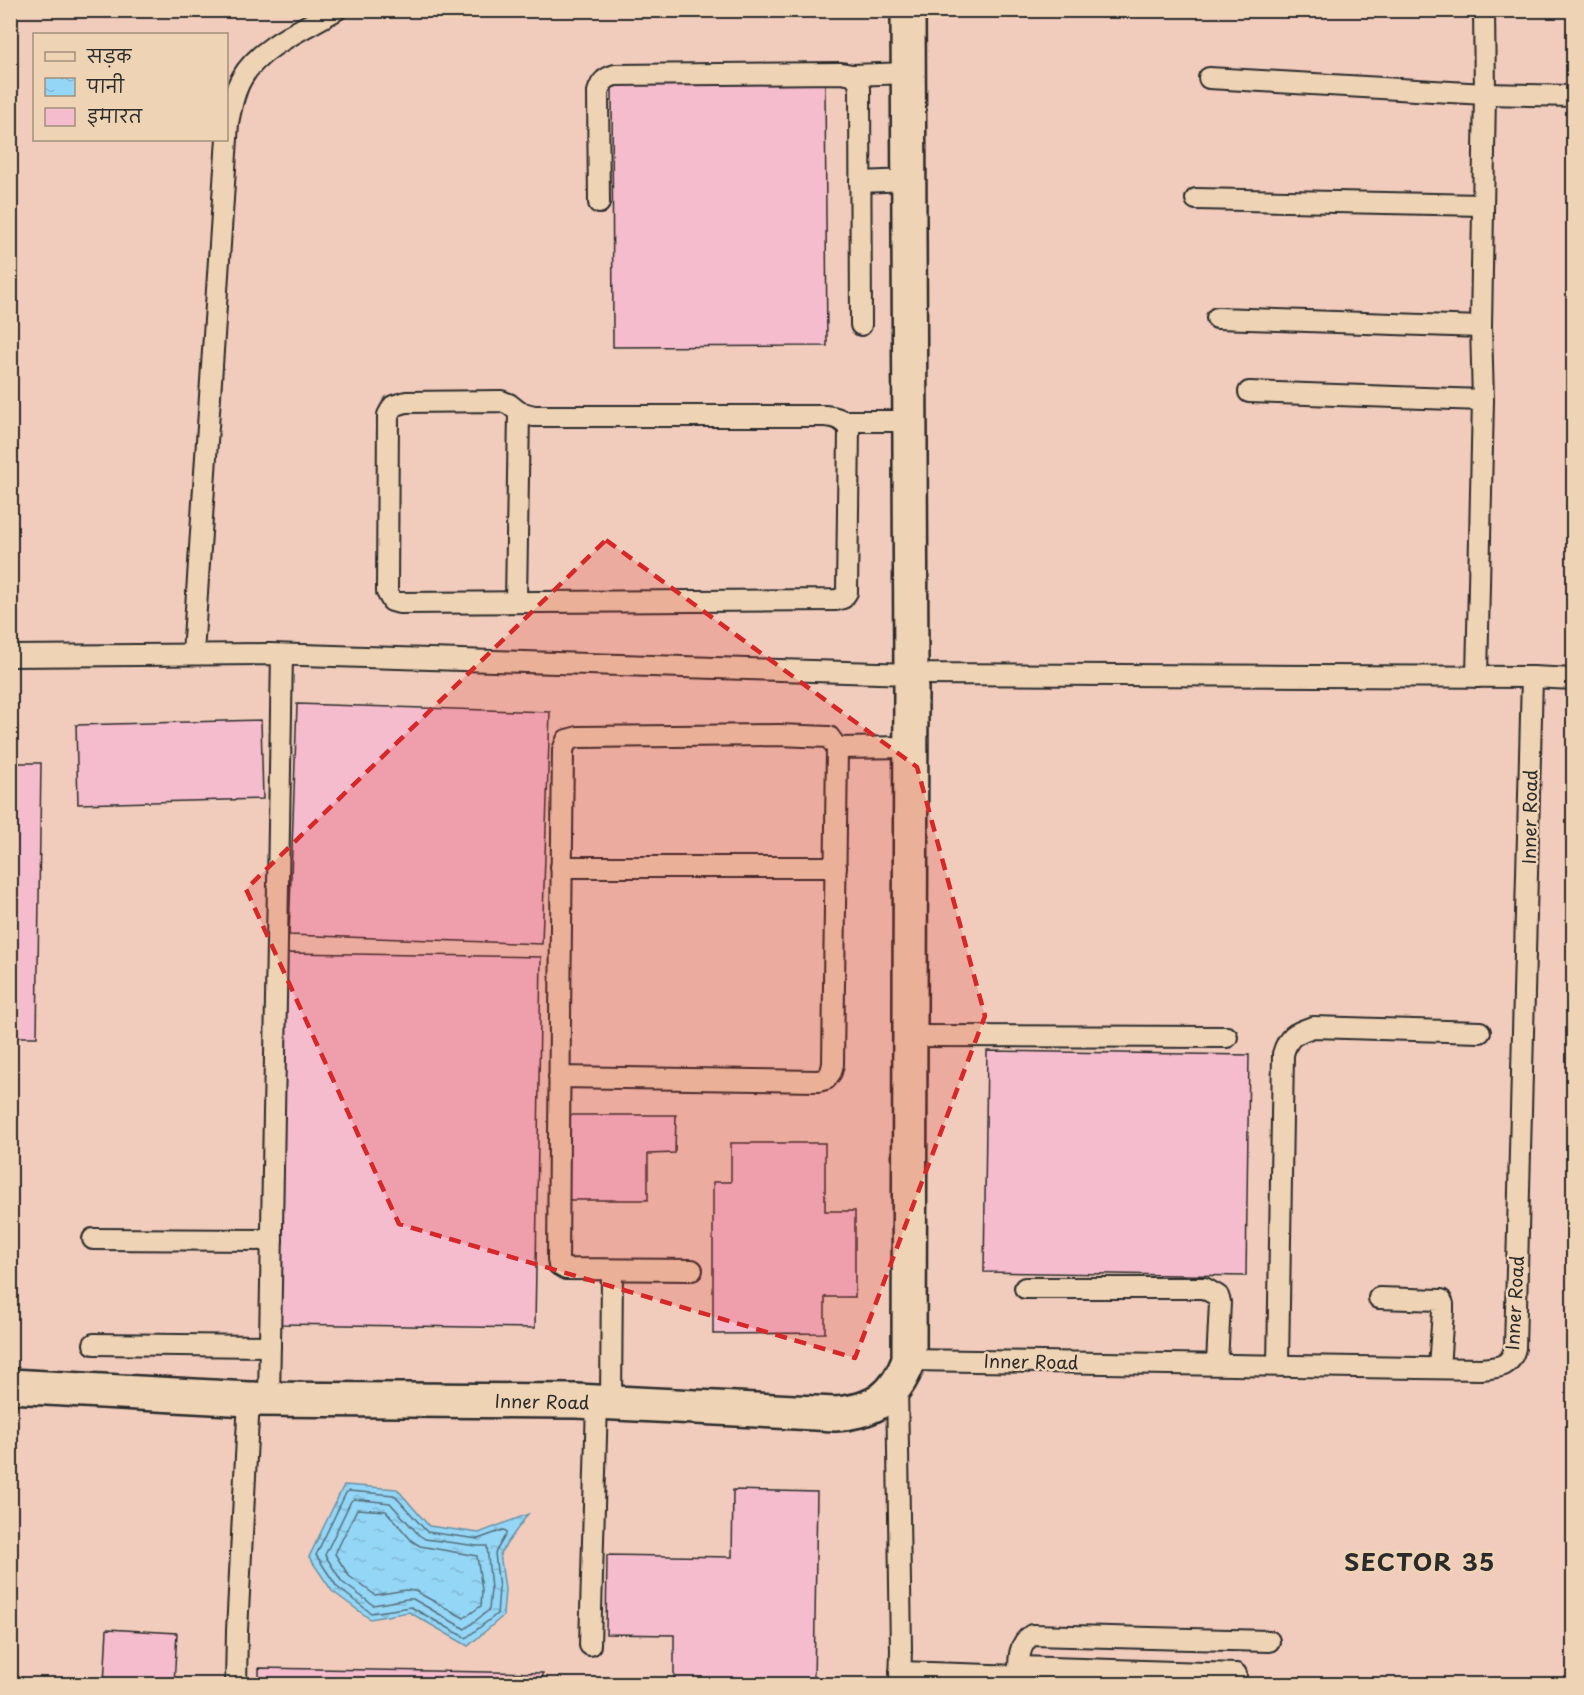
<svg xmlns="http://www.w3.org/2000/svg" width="1584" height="1695" font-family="'Playpen Sans','Playpen Sans Deva',sans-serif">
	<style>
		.water { fill: url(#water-ripples); stroke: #6a92a5; stroke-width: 1.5 }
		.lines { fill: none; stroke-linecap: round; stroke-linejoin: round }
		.shore { stroke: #556f7c; stroke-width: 1.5 }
		.building { fill: #f5bcce; stroke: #2b2b2b; stroke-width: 1.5 }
		.service-casing { stroke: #2b2b2b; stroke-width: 24 }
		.minor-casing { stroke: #2b2b2b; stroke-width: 38 }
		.service { stroke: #efd3b5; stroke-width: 20 }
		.minor { stroke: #efd3b5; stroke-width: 33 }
		.marked { fill: #d62828; fill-opacity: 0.2; stroke: #d62828; stroke-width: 4.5; stroke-dasharray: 12 8; stroke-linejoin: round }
		.labels { text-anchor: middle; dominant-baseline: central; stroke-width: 5; stroke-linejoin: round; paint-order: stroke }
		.street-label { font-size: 18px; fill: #2b2b2b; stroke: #efd3b5 }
		.district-label { font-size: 24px; font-weight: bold; letter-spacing: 1.5px; fill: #2b2b2b; stroke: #efd3b5 }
	</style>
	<defs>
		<pattern id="water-ripples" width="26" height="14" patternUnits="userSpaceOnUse" patternTransform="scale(1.5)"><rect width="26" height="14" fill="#94d6f6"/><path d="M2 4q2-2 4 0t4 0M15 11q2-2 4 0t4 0" fill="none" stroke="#80b8d3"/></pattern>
	</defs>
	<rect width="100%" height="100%" fill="#f1ccbc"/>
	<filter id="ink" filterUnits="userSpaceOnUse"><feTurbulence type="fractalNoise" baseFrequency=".0167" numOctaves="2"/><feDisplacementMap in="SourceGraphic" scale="12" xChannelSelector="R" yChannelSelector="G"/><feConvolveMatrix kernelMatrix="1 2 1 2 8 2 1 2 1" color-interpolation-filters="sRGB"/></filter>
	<g filter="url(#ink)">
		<path class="water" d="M 344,1485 L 397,1489 L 429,1526 L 479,1533 L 528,1514 L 500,1553 L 505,1589 L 503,1616 L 468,1646 L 409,1612 L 370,1619 L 332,1591 L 309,1557 Z"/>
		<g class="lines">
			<g class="shore">
				<path d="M 349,1491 L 394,1495 L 427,1532 L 478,1539 L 503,1530 L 506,1531 L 506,1534 L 495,1553 L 499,1589 L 497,1614 L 466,1638 L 411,1607 L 371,1613 L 337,1587 L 316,1555 L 346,1493 Z"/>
				<path d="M 354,1499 L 390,1503 L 419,1535 L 425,1539 L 477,1546 L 487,1546 L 491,1589 L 489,1610 L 465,1629 L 413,1599 L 407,1599 L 373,1605 L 342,1582 L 325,1555 L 351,1501 Z"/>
				<path d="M 357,1509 L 386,1511 L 412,1541 L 420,1546 L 477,1556 L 482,1590 L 481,1606 L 464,1618 L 415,1591 L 406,1590 L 375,1595 L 349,1576 L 335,1554 Z"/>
			</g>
		</g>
		<g class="building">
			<path d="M 825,82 L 827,346 L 613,347 L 612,83 Z"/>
			<path d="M 297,704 L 550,712 L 542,944 L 289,935 Z"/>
			<path d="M 261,720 L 263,799 L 78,804 L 76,725 Z"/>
			<path d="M 10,763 L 41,763 L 37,1037 L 10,1037 Z"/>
			<path d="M 287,953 L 541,957 L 535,1328 L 281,1324 Z"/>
			<path d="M 987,1051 L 1249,1055 L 1246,1276 L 984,1272 Z"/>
			<path d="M 568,1115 L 676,1115 L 675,1153 L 648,1154 L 648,1200 L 568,1200 Z"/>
			<path d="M 731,1143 L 825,1143 L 825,1211 L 855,1211 L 855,1297 L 825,1297 L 825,1333 L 713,1334 L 713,1182 L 731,1182 Z"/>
			<path d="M 733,1490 L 817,1492 L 814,1684 L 674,1684 L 674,1635 L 606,1634 L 607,1555 L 732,1557 Z"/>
			<path d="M 107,1629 L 177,1633 L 174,1684 L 104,1684 Z"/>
			<path d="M 259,1668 L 543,1673 L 543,1684 L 259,1684 Z"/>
			<path d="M 1053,1682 L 1128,1684 L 1053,1684 Z"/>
		</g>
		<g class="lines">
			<defs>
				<g id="service">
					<path d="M 852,75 L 908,73"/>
					<path d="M 1209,78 L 1485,94 L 1574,96"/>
					<path d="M 860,182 L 909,180"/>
					<path d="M 1196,199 L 1483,205"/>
					<path d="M 599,203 L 598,92 C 601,82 605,78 615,75 L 841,73 L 852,75 L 858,80 L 860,89 L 861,325"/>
					<path d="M 1217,318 L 1481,327"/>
					<path d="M 1249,392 L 1483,400"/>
					<path d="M 501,401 L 509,404 L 519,412 L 534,416 L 825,416 C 836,417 843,419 849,429 L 847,592 L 843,598 L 836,600 L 399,603 L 392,601 L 387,592 L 388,415 L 393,406 L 406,402 Z"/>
					<path d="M 844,421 L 910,421"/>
					<path d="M 516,602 L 519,412"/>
					<path d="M 193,654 L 228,123 C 231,108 234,91 242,78 C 259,47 306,28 336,10"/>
					<path d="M 10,656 L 270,654 L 911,674 L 1532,677 L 1574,679"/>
					<path d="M 1477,677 L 1483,400 L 1481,327 L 1485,94 L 1484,10"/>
					<path d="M 837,748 L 910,747"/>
					<path d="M 561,867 L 836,867"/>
					<path d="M 909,1036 L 1227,1037"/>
					<path d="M 559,1077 L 818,1081 L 826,1079 L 831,1072 L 833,1064 L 837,748 L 829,737 L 779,735 L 578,737 L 567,740 L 563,750 C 561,920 559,1089 558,1259 L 559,1265 L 566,1269 L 692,1270"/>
					<path d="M 93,1239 L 272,1240"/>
					<path d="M 1025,1288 L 1204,1288 L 1218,1296 L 1220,1302 L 1217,1364"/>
					<path d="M 1379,1298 L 1441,1300 L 1443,1304 L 1443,1311 L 1439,1368"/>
					<path d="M 94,1344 L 270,1346"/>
					<path d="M 909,1360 L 1481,1369 C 1499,1367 1510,1368 1515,1348 L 1532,677"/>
					<path d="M 1278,1365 L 1283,1054 C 1288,1036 1295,1033 1313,1027 L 1480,1032"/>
					<path d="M 897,1383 L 901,1650 L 900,1684"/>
					<path d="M 269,1399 L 282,655"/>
					<path d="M 611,1402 L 612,1270"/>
					<path d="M 590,1645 L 597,1402"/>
					<path d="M 1020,1667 L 1236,1674"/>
					<path d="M 900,1672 L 1020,1676"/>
					<path d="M 236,1684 L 237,1631 L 249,1399"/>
					<path d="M 1019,1684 C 1020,1667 1015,1646 1032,1635 L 1269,1641"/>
				</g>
				<path id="minor" d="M 10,1386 L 249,1399 L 576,1401 L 835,1414 C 874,1411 895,1398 909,1360 L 911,674 L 908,10"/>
			</defs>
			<use href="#service" class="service-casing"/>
			<use href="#minor" class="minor-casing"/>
			<use href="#service" class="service"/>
			<use href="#minor" class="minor"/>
		</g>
	</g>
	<path class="marked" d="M 606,540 L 917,767 L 985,1016 L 855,1358 L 399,1224 L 246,889 Z"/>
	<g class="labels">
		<g class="street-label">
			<text transform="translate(1529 817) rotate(-89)">Inner Road</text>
			<text transform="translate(1514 1303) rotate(-87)">Inner Road</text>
			<text transform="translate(1031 1361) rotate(1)">Inner Road</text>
			<text transform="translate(542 1401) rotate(1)">Inner Road</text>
		</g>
		<g class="district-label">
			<text x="1420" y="1561">SECTOR 35</text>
		</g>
	</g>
	<rect width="1584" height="1695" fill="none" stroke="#efd3b5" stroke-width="36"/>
	<rect x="18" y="18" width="1548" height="1659" fill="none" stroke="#2b2b2b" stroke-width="2" filter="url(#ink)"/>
	<rect x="33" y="33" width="195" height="108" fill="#efd3b5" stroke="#a1907e" stroke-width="1.5"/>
	<rect x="45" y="52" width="30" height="9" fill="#efd3b5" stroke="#a1907e" stroke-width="1.5"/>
	<text x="87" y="63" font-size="18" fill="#2b2b2b">सड़क</text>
	<rect x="45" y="78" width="30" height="18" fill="url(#water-ripples)" stroke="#a1907e" stroke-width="1.5"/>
	<text x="87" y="93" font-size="18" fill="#2b2b2b">पानी</text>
	<rect x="45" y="108" width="30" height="18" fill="#f5bcce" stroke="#a1907e" stroke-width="1.5"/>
	<text x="87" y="123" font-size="18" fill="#2b2b2b">इमारत</text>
</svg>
